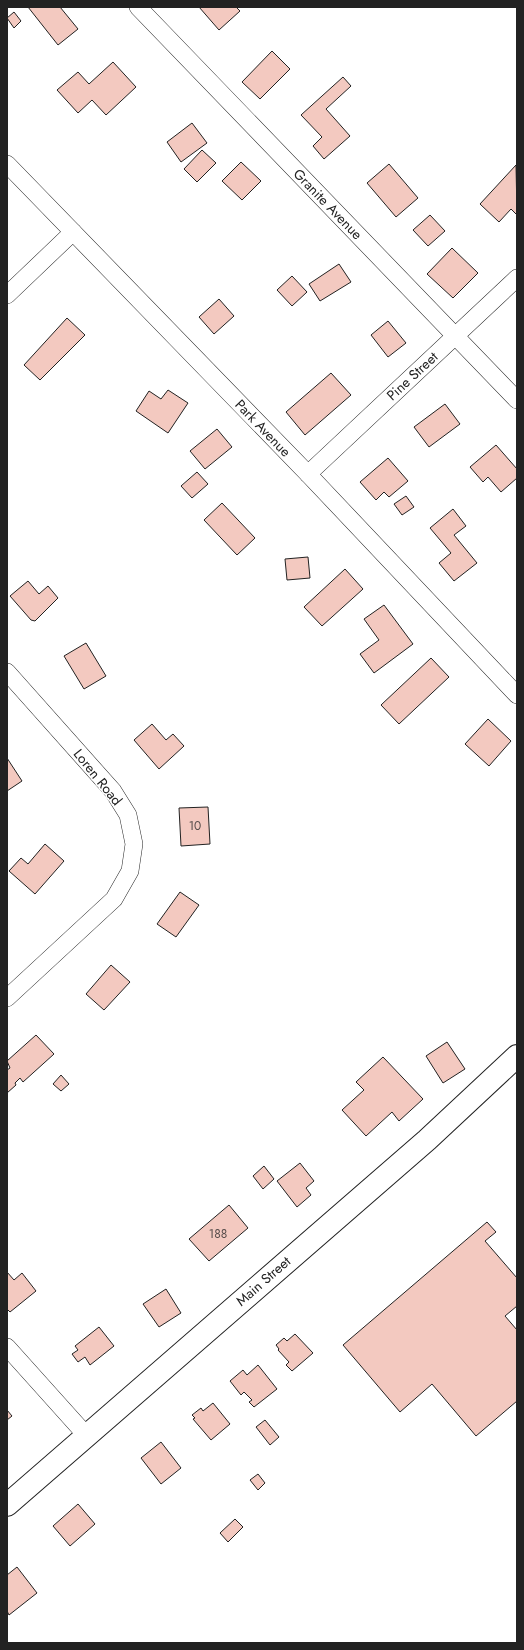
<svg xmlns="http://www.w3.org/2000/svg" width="524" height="1650" font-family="Jost,sans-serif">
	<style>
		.building { fill: #f3c9c0; stroke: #222 }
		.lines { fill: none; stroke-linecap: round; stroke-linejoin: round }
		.street-casing { stroke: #222; stroke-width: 18 }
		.secondary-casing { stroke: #222; stroke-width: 24 }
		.street { stroke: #fff; stroke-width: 17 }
		.secondary { stroke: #fff; stroke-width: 22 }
		.labels { text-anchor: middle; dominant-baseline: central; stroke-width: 3; stroke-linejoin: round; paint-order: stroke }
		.number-label { font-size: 12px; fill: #564c4a }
		.street-label { font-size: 14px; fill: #222; stroke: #fff }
	</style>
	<rect width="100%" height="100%" fill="#fff"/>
	<g class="building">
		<path d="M 28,7 L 60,7 L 78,29 L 58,45 Z"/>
		<path d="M 199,7 L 236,7 L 240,11 L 219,30 Z"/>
		<path d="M 14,12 L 21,21 L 14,28 L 7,18 Z"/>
		<path d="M 272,51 L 290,69 L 260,99 L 242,82 Z"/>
		<path d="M 113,62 L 136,87 L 106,115 L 92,100 L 78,113 L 57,90 L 78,72 L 89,84 Z"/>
		<path d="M 343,77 L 351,86 L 326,109 L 350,136 L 324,159 L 313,146 L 322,137 L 301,115 Z"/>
		<path d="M 192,123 L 207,143 L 181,162 L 167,142 Z"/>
		<path d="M 202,150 L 216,163 L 197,182 L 184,169 Z"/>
		<path d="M 241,162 L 261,181 L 242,200 L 222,181 Z"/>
		<path d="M 389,164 L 418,198 L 396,217 L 367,183 Z"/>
		<path d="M 516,165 L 517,215 L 511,209 L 499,222 L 480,204 Z"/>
		<path d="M 430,215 L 445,231 L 428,246 L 413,230 Z"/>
		<path d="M 452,248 L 478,273 L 453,298 L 427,274 Z"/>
		<path d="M 339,264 L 351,282 L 320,301 L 309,284 Z"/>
		<path d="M 292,276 L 307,292 L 292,306 L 277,290 Z"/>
		<path d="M 219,299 L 234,316 L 214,334 L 199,317 Z"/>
		<path d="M 67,318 L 85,335 L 40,380 L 24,365 Z"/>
		<path d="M 388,321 L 406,343 L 388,357 L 371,335 Z"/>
		<path d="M 331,373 L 351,395 L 305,435 L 286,412 Z"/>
		<path d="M 168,390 L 188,403 L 168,433 L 136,411 L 149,391 L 161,399 Z"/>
		<path d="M 445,404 L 460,424 L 429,447 L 414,427 Z"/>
		<path d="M 217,429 L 232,447 L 205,469 L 190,451 Z"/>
		<path d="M 496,445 L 517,469 L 517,478 L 501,492 L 488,477 L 483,482 L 470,467 Z"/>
		<path d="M 388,458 L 408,481 L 389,497 L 384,492 L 376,500 L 360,482 Z"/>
		<path d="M 197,472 L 208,484 L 192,498 L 181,486 Z"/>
		<path d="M 406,496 L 414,507 L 402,515 L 394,504 Z"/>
		<path d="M 222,503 L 255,538 L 237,555 L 204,520 Z"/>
		<path d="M 453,509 L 466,526 L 454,535 L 477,563 L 454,581 L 439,563 L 451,553 L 430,528 Z"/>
		<path d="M 308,557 L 310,578 L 287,580 L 285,559 Z"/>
		<path d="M 345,569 L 363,589 L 322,626 L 304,607 Z"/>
		<path d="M 28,581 L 39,594 L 48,586 L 58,598 L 35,621 L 31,620 L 10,596 Z"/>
		<path d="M 384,605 L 413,644 L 374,673 L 360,654 L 379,640 L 364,619 Z"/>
		<path d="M 86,643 L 106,676 L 84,689 L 64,656 Z"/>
		<path d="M 431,658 L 449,677 L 399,724 L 381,705 Z"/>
		<path d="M 488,719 L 511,741 L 489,766 L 465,744 Z"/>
		<path d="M 152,724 L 166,740 L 173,734 L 184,746 L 159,769 L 134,740 Z"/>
		<path d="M 7,758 L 22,781 L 7,791 Z"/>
		<path d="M 208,807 L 210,844 L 181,846 L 179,808 Z"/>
		<path d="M 45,844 L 64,861 L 35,894 L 9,871 L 21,858 L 28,864 Z"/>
		<path d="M 180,892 L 199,905 L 176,937 L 157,924 Z"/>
		<path d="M 111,965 L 130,982 L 104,1010 L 86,994 Z"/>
		<path d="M 36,1035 L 54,1054 L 23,1082 L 20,1078 L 15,1083 L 16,1085 L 7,1093 L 7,1070 L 10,1068 L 7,1061 Z"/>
		<path d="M 447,1042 L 465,1069 L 443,1083 L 426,1056 Z"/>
		<path d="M 383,1057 L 423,1099 L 399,1121 L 392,1112 L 366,1136 L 342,1110 L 364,1090 L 356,1082 Z"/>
		<path d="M 61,1075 L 69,1084 L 61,1091 L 53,1084 Z"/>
		<path d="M 300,1163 L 314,1181 L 306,1188 L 311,1195 L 297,1207 L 277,1181 Z"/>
		<path d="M 264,1166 L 274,1179 L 263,1189 L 253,1176 Z"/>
		<path d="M 229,1205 L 248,1228 L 209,1261 L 189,1239 Z"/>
		<path d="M 487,1222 L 496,1232 L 485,1241 L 517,1278 L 517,1306 L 505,1316 L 517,1330 L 517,1401 L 476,1436 L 432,1384 L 400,1412 L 343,1345 Z"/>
		<path d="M 7,1272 L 14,1280 L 22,1273 L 36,1291 L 10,1312 L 7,1309 Z"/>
		<path d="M 166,1289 L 181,1313 L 159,1327 L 143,1304 Z"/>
		<path d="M 99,1327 L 114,1346 L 90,1365 L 85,1357 L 78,1362 L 72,1354 L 78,1350 L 75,1346 Z"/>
		<path d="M 295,1334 L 313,1353 L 292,1371 L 286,1365 L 289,1362 L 278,1350 L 279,1349 L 276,1345 L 284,1338 L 287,1341 Z"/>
		<path d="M 258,1365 L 277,1389 L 254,1407 L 249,1402 L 252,1400 L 244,1392 L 241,1395 L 230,1381 L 243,1370 L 247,1375 Z"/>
		<path d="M 213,1403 L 230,1424 L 211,1440 L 193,1419 L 195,1418 L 192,1415 L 201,1408 L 203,1411 Z"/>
		<path d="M 7,1410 L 12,1416 L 7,1420 Z"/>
		<path d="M 265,1420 L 279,1437 L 270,1445 L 256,1427 Z"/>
		<path d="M 161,1442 L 181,1468 L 161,1484 L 141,1458 Z"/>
		<path d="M 258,1474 L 265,1483 L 258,1490 L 250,1480 Z"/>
		<path d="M 78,1504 L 95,1524 L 70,1546 L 53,1526 Z"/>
		<path d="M 235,1519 L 243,1527 L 228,1542 L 220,1533 Z"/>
		<path d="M 17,1567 L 37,1593 L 9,1615 L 7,1611 L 7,1575 Z"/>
	</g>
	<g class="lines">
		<defs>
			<g id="street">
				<path d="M 138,7 L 517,400"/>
				<path d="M 7,164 L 308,474 L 517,695"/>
				<path d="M 7,295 L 73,232"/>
				<path d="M 308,474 L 517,278"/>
				<path d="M 7,672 L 113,791 L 128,815 L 134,844 L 130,871 L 114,899 L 7,998"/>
				<path d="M 7,1347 L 86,1435"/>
			</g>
			<path id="secondary" d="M 7,1505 L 427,1140 L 517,1056"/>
		</defs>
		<use href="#street" class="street-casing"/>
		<use href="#secondary" class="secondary-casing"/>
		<use href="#street" class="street"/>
		<use href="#secondary" class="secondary"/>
	</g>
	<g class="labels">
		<g class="number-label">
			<text x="195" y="826">10</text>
			<text x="218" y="1234">188</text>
		</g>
		<g class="street-label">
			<text transform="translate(328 204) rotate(46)">Granite Avenue</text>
			<text transform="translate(412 376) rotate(-43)">Pine Street</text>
			<text transform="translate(263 428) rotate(46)">Park Avenue</text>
			<text transform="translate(98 777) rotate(51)">Loren Road</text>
			<text transform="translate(263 1281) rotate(-41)">Main Street</text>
		</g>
	</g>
	<rect width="524" height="1650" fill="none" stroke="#222222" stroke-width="16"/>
</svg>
